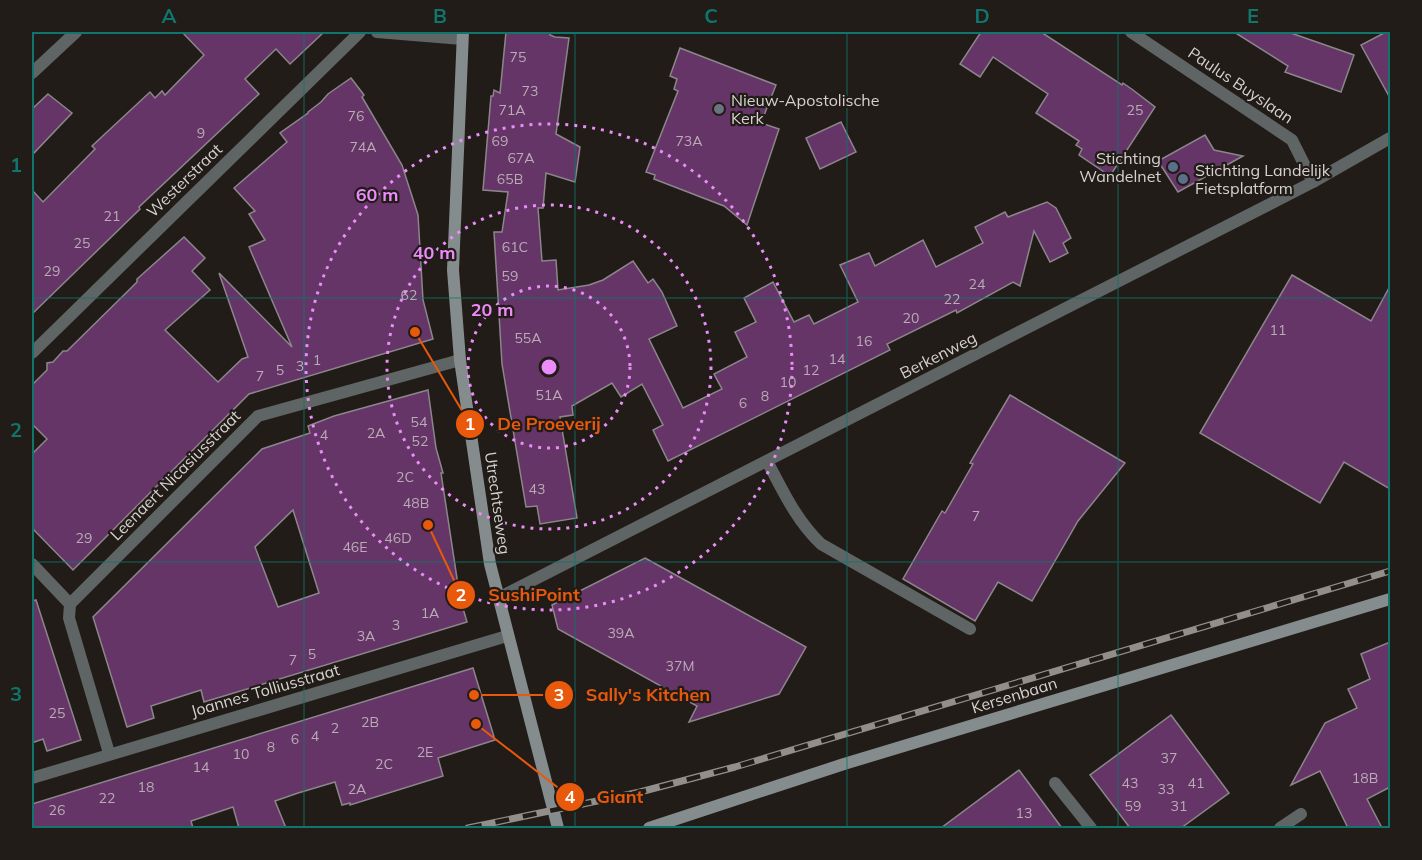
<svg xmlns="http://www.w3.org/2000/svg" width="1422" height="860" font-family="Mulish,sans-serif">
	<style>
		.building { fill: #643566; stroke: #8c868c; stroke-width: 1.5; fill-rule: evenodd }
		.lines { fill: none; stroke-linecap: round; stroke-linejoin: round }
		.lane { stroke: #5f6465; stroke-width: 12 }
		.street { stroke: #5f6465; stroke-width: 12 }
		.secondary { stroke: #858c8d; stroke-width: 12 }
		.rail-casing { stroke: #928e8a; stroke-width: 7 }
		.rail { stroke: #211c17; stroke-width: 4.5; stroke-dasharray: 14; stroke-linecap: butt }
		.grid { fill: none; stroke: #0f766e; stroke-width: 1.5; stroke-opacity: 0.55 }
		.ring { fill: none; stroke: #ec8cfa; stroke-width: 3; stroke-dasharray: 3 6 }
		.worship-dot { fill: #6b7280; stroke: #211c17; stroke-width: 2 }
		.service-dot { fill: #5c6f8a; stroke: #211c17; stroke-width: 2 }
		.labels { text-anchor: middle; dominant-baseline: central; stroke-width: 4.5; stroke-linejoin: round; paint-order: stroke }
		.number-label { font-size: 14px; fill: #baabb5 }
		.street-label { font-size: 16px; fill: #d6d2cf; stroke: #211c17 }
		.poi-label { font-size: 16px; fill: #d6d2cf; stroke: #211c17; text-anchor: start }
		.centre { fill: #ec8cfa; stroke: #211c17; stroke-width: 3 }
		.ring-label { font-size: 18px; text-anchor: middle; font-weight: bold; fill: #ec8cfa; stroke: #211c17; stroke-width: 4.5; stroke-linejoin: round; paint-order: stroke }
		.leader { fill: none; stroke: #e8590c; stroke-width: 2 }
		.callout-dot { fill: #e8590c; stroke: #211c17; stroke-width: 2 }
		.mark-label { font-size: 18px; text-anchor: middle; font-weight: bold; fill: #fff }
		.callout-label { font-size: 18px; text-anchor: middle; font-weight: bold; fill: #e8590c; stroke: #211c17; stroke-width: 4.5; stroke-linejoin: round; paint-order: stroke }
		.neatline { fill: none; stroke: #0f766e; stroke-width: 2 }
		.grid-label { font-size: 20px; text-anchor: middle; font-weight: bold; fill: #0f766e }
	</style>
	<rect width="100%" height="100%" fill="#211c17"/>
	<g class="building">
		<path d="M 182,32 L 324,32 L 290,64 L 276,49 L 245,79 L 259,94 L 139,207 L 140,209 L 32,314 L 32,190 L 43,202 L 95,149 L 92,146 L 150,92 L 155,98 L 162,91 L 165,95 L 204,55 Z"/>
		<path d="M 506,32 L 550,32 L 550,35 L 555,37 L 569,38 L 556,134 L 580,147 L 575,182 L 546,173 L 543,208 L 538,208 L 542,261 L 556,260 L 558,290 L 589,285 L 603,280 L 633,261 L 648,283 L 653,279 L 662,292 L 677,326 L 649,339 L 683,408 L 722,389 L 714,374 L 747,357 L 735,332 L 756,322 L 744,298 L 773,282 L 794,322 L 809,315 L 814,324 L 858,302 L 840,265 L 869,253 L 875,266 L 923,240 L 936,267 L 983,243 L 975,227 L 1005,212 L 1008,217 L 1047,202 L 1056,208 L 1071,238 L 1063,243 L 1068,253 L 1050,262 L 1034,231 L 1020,286 L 1013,282 L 957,313 L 956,310 L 887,344 L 890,350 L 668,461 L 653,430 L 663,425 L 642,384 L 621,397 L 612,383 L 572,406 L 573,415 L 560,417 L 577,518 L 540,524 L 537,506 L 526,507 L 502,364 L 494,232 L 502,232 L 508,192 L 483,190 L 491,96 L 493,96 L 494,90 L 500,93 Z"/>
		<path d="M 981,32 L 1041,32 L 1122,85 L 1123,83 L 1133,90 L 1155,107 L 1110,176 L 1079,155 L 1082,149 L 1076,145 L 1079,141 L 1036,113 L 1048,94 L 993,57 L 980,77 L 960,64 Z"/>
		<path d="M 1234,32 L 1288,32 L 1354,55 L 1341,92 L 1285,72 L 1288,66 Z"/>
		<path d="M 1386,32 L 1390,32 L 1390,98 L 1361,45 Z"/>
		<path d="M 680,48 L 776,85 L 761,123 L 779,129 L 747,225 L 724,206 L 654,179 L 655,175 L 646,172 L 678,91 L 674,89 L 677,79 L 670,76 Z"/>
		<path d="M 351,78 L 364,95 L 362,97 L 402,165 L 418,215 L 423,300 L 433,339 L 249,394 L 73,570 L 32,528 L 32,454 L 47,439 L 32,424 L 32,385 L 47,370 L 47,363 L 53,362 L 63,351 L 67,351 L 129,290 L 137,282 L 137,279 L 184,237 L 205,258 L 192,271 L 210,290 L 165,330 L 218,382 L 242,359 L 248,357 L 219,273 L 292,347 L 249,247 L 265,240 L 249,214 L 255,211 L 234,188 L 287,142 L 280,133 L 308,113 L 308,112 L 321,102 L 328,94 Z"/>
		<path d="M 48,94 L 72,113 L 32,155 L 32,109 Z"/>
		<path d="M 841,122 L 856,152 L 820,169 L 806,138 Z"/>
		<path d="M 1205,135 L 1214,150 L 1243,156 L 1178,192 L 1158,161 Z"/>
		<path d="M 1292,275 L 1371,321 L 1390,286 L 1390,489 L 1344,462 L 1320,503 L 1200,433 Z"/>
		<path d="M 428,390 L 436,448 L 443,473 L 441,473 L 460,598 L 467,622 L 204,702 L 201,690 L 151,706 L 154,718 L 127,727 L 93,617 L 262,449 L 310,433 L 308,426 L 334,416 ZM 293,510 L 319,593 L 278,607 L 255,547 Z"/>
		<path d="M 1010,395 L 1125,463 L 1078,521 L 1032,601 L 998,582 L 975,621 L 903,579 L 942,511 L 945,513 L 973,464 L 970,463 Z"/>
		<path d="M 645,558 L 806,647 L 779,694 L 689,722 L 697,706 L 558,629 L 552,605 Z"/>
		<path d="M 36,600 L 81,740 L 47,751 L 43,739 L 32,743 L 32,601 Z"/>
		<path d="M 1390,642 L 1390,787 L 1367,799 L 1382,828 L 1348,828 L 1320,771 L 1291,785 L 1325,723 L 1357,708 L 1348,689 L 1370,679 L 1361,654 Z"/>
		<path d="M 473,668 L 495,740 L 438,758 L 443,776 L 350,805 L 350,803 L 342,805 L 335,782 L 298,793 L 275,801 L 286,828 L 239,828 L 233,807 L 191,821 L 193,828 L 32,828 L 32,804 Z"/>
		<path d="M 1171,715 L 1229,793 L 1181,828 L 1130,828 L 1090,775 Z"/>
		<path d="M 1019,770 L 1062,828 L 941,828 Z"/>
	</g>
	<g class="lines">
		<path class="lane" d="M 767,461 C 783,491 796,520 821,544 L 970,629"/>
		<g class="street">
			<path d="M 377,32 L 462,39"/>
			<path d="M 1131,32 L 1292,140 L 1313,182"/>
			<path d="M 32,73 L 76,32"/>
			<path d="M 32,353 L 360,32"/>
			<path d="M 32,564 L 70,604 L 69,618 L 109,753"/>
			<path d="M 498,598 L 1313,182 L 1390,138"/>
			<path d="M 70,604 L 258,416 L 460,360"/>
			<path d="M 32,778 L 507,636"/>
			<path d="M 1055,783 L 1091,828"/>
			<path d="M 1280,828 L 1301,814"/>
		</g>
		<g class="secondary">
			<path d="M 463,32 L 453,270 L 460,360 L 490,564 L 558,828"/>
			<path d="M 649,828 L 844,764 L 1390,599"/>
		</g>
		<defs>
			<path id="rail" d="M 468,828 L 640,792 L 735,767 L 1390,571"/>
		</defs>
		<use href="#rail" class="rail-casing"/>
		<use href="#rail" class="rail"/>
	</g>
	<path class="grid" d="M 304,32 L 304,828M 575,32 L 575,828M 847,32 L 847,828M 1118,32 L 1118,828M 32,298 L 1390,298M 32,562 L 1390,562"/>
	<g class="ring">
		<circle cx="549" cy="367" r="81"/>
		<circle cx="549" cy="367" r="162"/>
		<circle cx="549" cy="367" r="243"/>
	</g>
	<circle class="worship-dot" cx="719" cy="109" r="6"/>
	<g class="service-dot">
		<circle cx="1173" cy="167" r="6"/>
		<circle cx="1183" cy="179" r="6"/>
	</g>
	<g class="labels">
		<g class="number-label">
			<text x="518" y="57">75</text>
			<text x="530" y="91">73</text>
			<text x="512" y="110">71A</text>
			<text x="1135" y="110">25</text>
			<text x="356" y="116">76</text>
			<text x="201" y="133">9</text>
			<text x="500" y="141">69</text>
			<text x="689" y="141">73A</text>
			<text x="363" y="147">74A</text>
			<text x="521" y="158">67A</text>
			<text x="510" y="179">65B</text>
			<text x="112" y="216">21</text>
			<text x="82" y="243">25</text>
			<text x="515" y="247">61C</text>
			<text x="52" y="271">29</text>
			<text x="510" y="276">59</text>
			<text x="977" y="284">24</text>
			<text x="409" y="295">62</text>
			<text x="952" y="299">22</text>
			<text x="911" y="318">20</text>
			<text x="1278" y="330">11</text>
			<text x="528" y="338">55A</text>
			<text x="864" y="341">16</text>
			<text x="837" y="359">14</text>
			<text x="317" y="360">1</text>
			<text x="300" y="366">3</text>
			<text x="280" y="370">5</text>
			<text x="811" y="370">12</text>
			<text x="260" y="376">7</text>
			<text x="788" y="382">10</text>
			<text x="549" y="395">51A</text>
			<text x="765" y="396">8</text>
			<text x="743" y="403">6</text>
			<text x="419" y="422">54</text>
			<text x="376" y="433">2A</text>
			<text x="324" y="435">4</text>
			<text x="420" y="441">52</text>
			<text x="405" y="477">2C</text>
			<text x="537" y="489">43</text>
			<text x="416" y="503">48B</text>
			<text x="976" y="516">7</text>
			<text x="84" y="538">29</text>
			<text x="398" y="538">46D</text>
			<text x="355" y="547">46E</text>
			<text x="430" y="613">1A</text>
			<text x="396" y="625">3</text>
			<text x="621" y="633">39A</text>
			<text x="366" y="636">3A</text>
			<text x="312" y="654">5</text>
			<text x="293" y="660">7</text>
			<text x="680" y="666">37M</text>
			<text x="57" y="713">25</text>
			<text x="370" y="722">2B</text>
			<text x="335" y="728">2</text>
			<text x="315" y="736">4</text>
			<text x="295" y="739">6</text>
			<text x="271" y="747">8</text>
			<text x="425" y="752">2E</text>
			<text x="241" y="754">10</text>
			<text x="1169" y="758">37</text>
			<text x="384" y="764">2C</text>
			<text x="201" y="767">14</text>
			<text x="1365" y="778">18B</text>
			<text x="1130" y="783">43</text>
			<text x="1196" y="783">41</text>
			<text x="146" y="787">18</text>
			<text x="357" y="789">2A</text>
			<text x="1166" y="789">33</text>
			<text x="107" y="798">22</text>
			<text x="1133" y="806">59</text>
			<text x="1179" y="806">31</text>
			<text x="57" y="810">26</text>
			<text x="1024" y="813">13</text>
		</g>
		<g class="street-label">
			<text transform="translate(1241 85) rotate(34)">Paulus Buyslaan</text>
			<text transform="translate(184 180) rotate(-44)">Westerstraat</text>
			<text transform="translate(938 355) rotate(-27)">Berkenweg</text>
			<text transform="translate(175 475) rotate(-45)">Leenaert Nicasiusstraat</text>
			<text transform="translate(498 503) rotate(82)">Utrechtseweg</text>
			<text transform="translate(265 690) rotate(-16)">Joannes Tolliusstraat</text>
			<text transform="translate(1014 695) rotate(-17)">Kersenbaan</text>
		</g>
		<g class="poi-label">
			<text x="731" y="100">Nieuw-Apostolische<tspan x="731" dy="18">Kerk</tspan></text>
			<text x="1161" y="158" text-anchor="end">Stichting<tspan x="1161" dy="18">Wandelnet</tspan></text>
			<text x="1195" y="170">Stichting Landelijk<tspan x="1195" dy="18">Fietsplatform</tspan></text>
		</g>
	</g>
	<circle cx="549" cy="367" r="9" class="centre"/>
	<g class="ring-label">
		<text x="377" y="201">60 m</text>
		<text x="434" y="259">40 m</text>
		<text x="492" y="316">20 m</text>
	</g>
	<path class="leader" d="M415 332L470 424M428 525L461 595M474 695L559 695M476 724L570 797"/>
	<g class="callout-dot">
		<circle cx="415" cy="332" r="6"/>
		<circle cx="428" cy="525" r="6"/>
		<circle cx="474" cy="695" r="6"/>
		<circle cx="476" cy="724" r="6"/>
		<circle cx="470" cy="424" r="15"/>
		<circle cx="461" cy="595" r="15"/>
		<circle cx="559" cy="695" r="15"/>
		<circle cx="570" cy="797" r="15"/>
	</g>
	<g class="mark-label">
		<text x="470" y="430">1</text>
		<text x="461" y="601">2</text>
		<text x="559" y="701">3</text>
		<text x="570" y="803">4</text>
	</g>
	<g class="callout-label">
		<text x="549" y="430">De Proeverij</text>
		<text x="534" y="601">SushiPoint</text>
		<text x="648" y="701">Sally's Kitchen</text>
		<text x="620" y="803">Giant</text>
	</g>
	<rect width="1422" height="860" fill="none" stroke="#211c17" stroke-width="66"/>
	<rect x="33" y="33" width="1356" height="794" class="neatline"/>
	<g class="grid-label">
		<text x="169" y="23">A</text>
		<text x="440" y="23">B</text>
		<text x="711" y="23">C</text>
		<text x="982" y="23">D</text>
		<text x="1253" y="23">E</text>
		<text x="16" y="172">1</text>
		<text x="16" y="437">2</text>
		<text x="16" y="701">3</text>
	</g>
</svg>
